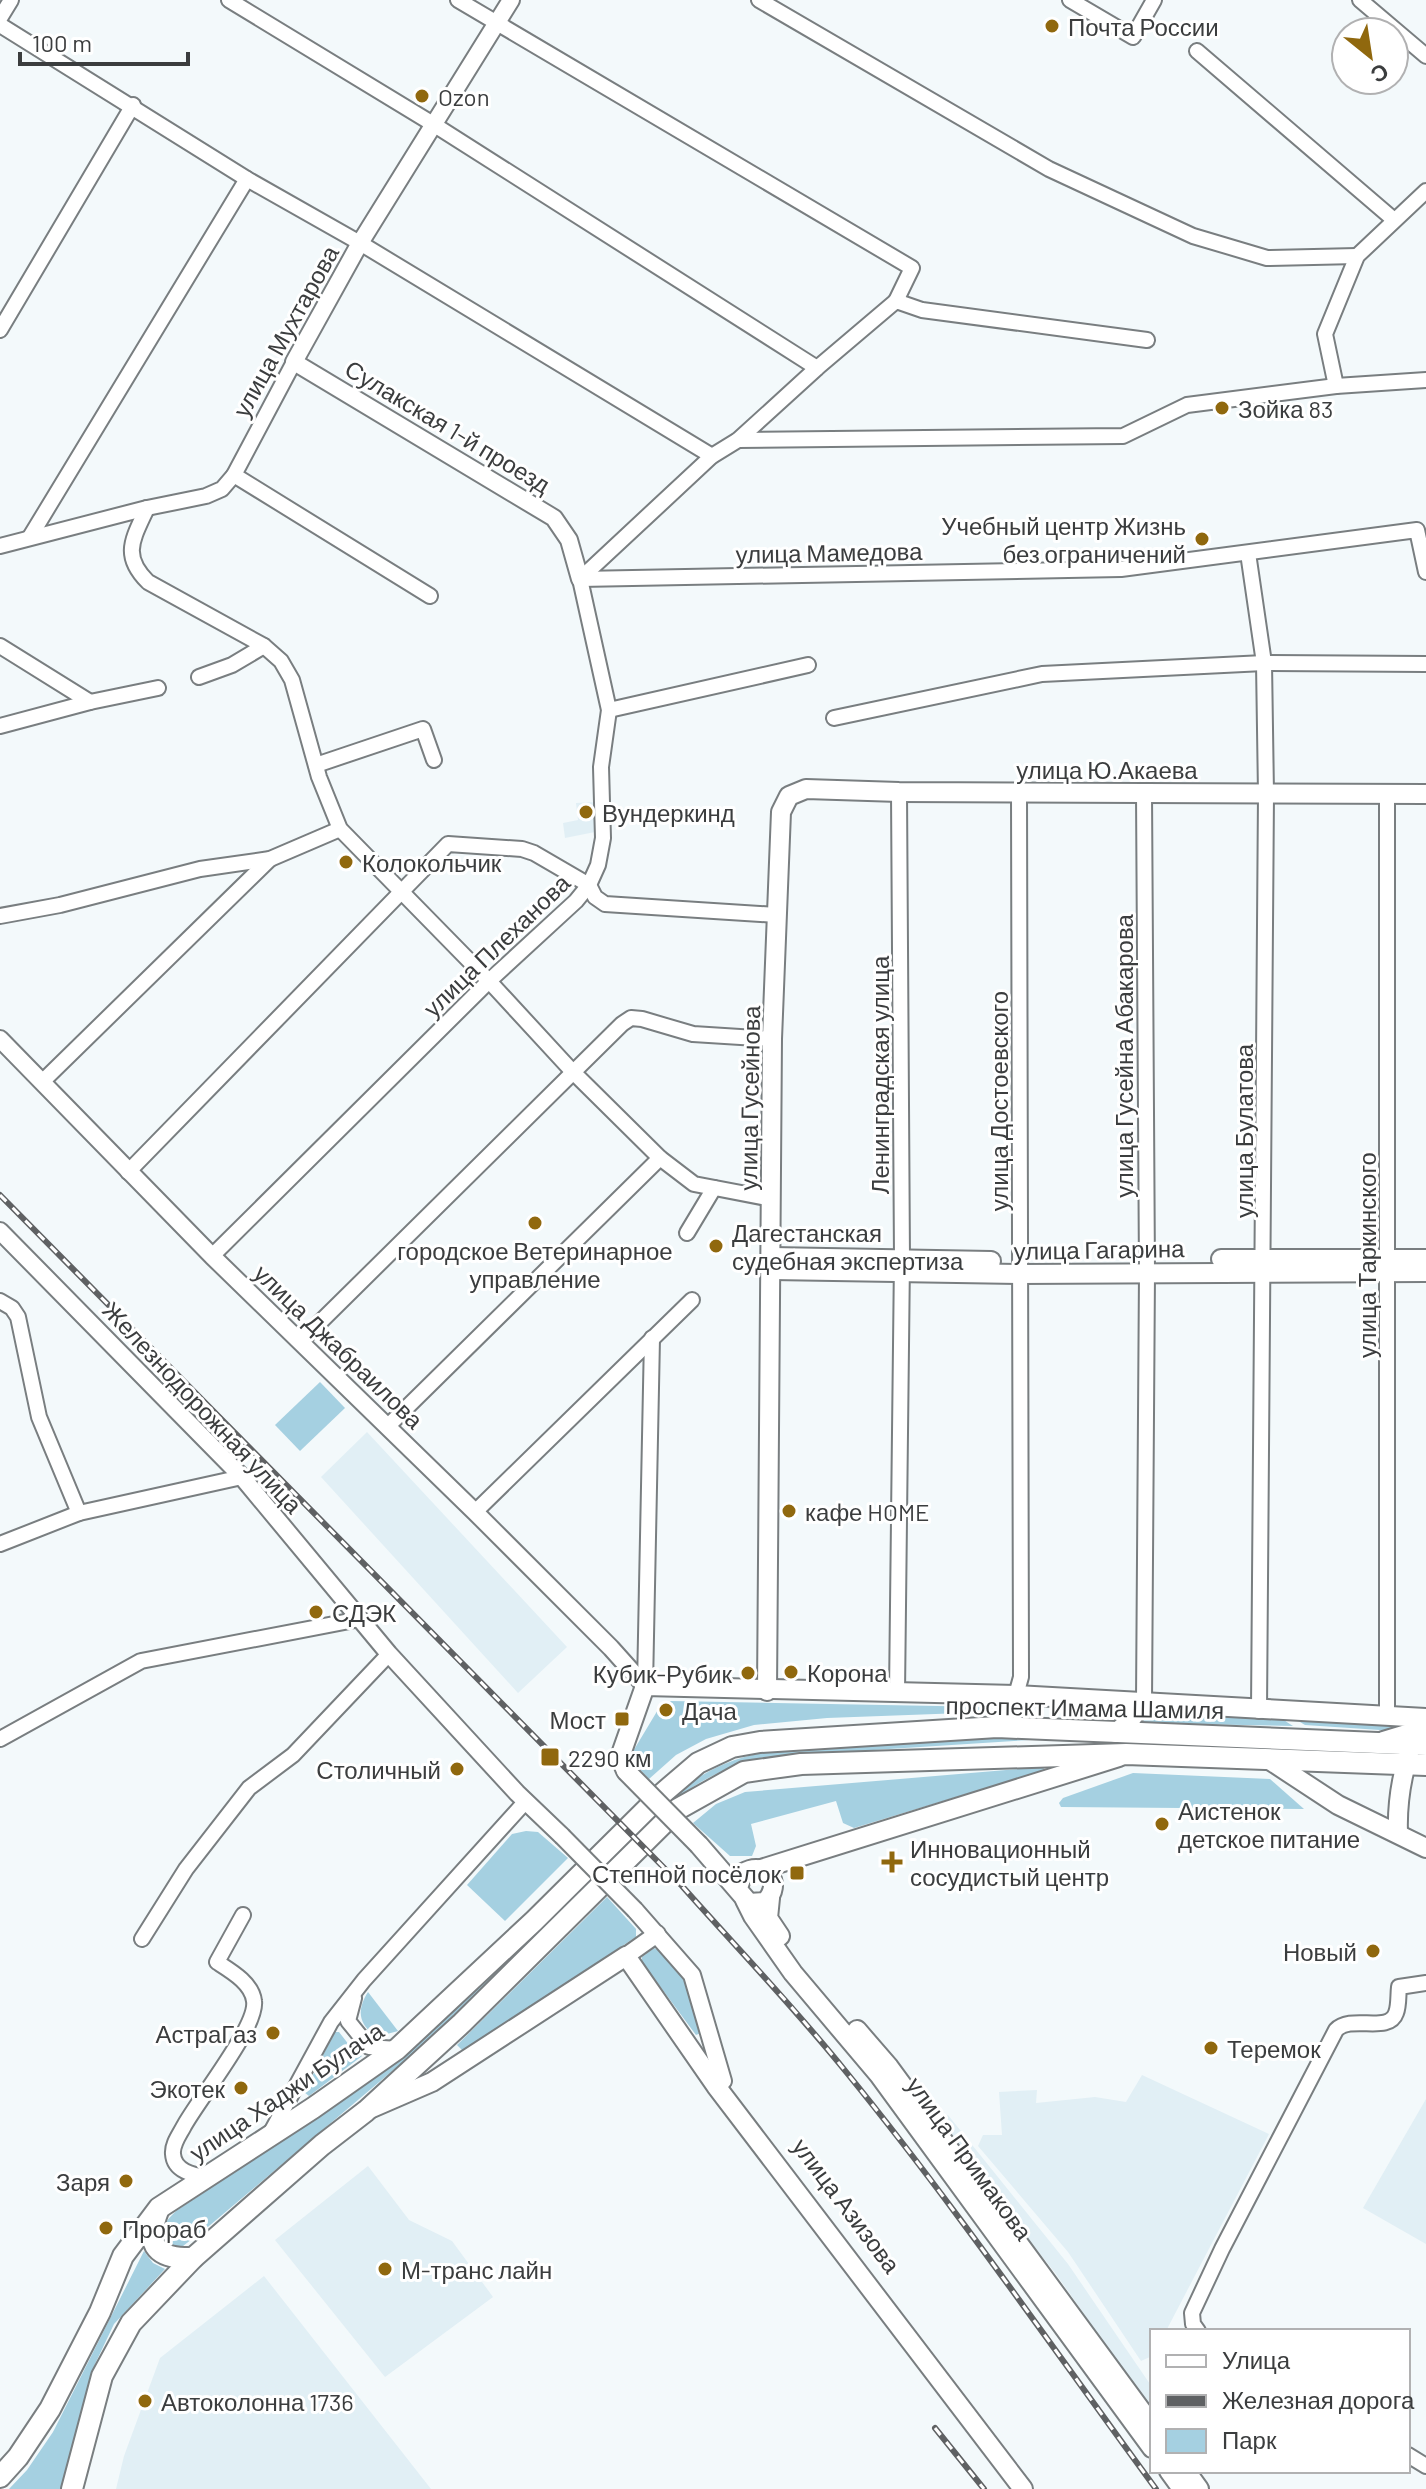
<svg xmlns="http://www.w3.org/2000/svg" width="1426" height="2489" font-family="Barlow,sans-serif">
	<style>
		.built { fill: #e1eff5 }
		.green { fill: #a5d0e1 }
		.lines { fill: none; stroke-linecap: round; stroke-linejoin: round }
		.minor-casing { stroke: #797e80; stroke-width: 18 }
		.tertiary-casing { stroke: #797e80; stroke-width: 20 }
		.secondary-casing { stroke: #797e80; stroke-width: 22 }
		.primary-casing { stroke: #797e80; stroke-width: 24 }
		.minor { stroke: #fff; stroke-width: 14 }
		.tertiary { stroke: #fff; stroke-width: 16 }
		.secondary { stroke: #fff; stroke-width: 18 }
		.primary { stroke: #fff; stroke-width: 20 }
		.rail-casing { stroke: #5f6163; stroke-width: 6 }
		.rail { stroke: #fff; stroke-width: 3; stroke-dasharray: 9; stroke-linecap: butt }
		.tertiary-bridge-casing { stroke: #797e80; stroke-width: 20; stroke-linecap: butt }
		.secondary-bridge-casing { stroke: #797e80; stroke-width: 22; stroke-linecap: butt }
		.tertiary-bridge { stroke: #fff; stroke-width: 16 }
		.secondary-bridge { stroke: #fff; stroke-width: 18 }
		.poi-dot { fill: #90680e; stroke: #fff; stroke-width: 3 }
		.labels { text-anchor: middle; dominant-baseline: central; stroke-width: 6; stroke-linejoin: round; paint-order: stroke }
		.poi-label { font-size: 24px; fill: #3b3d3e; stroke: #fff; text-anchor: start }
		.street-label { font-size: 24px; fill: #3b3d3e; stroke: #fff }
	</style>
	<rect width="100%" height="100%" fill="#f3f9fb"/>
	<g class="built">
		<path d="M 597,802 L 595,832 L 565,838 L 563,823 L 578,820 L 576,803 Z"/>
		<path d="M 367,1432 L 567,1647 L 518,1693 L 321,1477 Z"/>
		<path d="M 1142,2075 L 1269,2134 L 1166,2331 L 1152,2331 L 1152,2356 L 1141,2361 L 1068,2252 L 978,2146 L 983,2135 L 1002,2135 L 999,2092 L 1037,2090 L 1036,2103 L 1095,2097 L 1126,2102 Z"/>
		<path d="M 1426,2099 L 1426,2244 L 1363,2208 Z"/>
		<path d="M 948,2115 L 1068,2264 L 1152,2387 L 1152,2411 L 1056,2274 L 937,2124 Z"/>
		<path d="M 368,2166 L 409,2220 L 452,2241 L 493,2297 L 385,2377 L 275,2240 Z"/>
		<path d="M 264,2276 L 431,2489 L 116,2489 L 124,2456 L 160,2358 Z"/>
	</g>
	<g class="green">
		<path d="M 320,1382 L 345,1408 L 300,1451 L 275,1425 Z"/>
		<path d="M 671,1701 L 991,1707 L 990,1712 L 827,1718 L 754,1725 L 706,1739 L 676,1755 L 649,1779 L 634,1763 L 632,1753 L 659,1708 Z"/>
		<path d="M 1144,1712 L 1279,1717 L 1293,1726 L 1131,1723 Z"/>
		<path d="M 1295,1719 L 1421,1726 L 1410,1732 L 1305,1725 Z"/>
		<path d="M 990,1737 L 1029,1740 L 764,1757 C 732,1764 707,1777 679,1796 L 456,2017 L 209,2226 L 183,2246 L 172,2248 C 153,2235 164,2223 176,2211 L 301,2128 L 677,1792 C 704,1772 729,1759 762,1753 Z"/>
		<path d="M 1043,1767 L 1045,1770 L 854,1828 L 843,1823 L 836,1801 L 751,1824 L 756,1846 L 752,1856 L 730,1856 L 693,1823 L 716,1804 L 745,1792 Z"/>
		<path d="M 1133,1773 L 1270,1779 L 1304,1809 L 1061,1807 L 1059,1803 L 1063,1798 Z"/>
		<path d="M 526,1831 L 538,1832 L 568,1858 L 505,1921 L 467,1885 L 512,1834 Z"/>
		<path d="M 607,1897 L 636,1929 L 636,1937 L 463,2051 L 457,2045 Z"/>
		<path d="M 654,1948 C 682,1956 694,2008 701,2033 L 696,2035 L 642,1962 L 642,1957 Z"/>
		<path d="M 368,1992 L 398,2031 L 376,2037 C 359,2024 356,2011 368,1992 Z"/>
		<path d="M 335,2032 L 339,2032 L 353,2050 L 362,2056 L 309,2096 L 304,2092 Z"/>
		<path d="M 144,2251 L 153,2263 L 165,2269 L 114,2324 L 95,2364 L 62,2489 L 9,2489 L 27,2470 L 53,2432 Z"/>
	</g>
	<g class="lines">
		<defs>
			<g id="minor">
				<path d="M 229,0 L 433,124 L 817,368"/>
				<path d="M 458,0 L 912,268 L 896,301"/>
				<path d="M 759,0 L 1049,169 L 1193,236 L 1267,258 L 1357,256"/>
				<path d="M 1070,0 L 1133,37 L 1154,0"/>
				<path d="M 1360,0 L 1426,56"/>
				<path d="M 0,18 L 11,0"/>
				<path d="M 0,25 L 247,179 L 360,243 L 712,456"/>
				<path d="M 1197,51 L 1393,219"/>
				<path d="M 0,330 L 133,105"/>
				<path d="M 1336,386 L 1325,334 L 1357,256 L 1426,191"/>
				<path d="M 738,440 L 1123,436 L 1187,405 L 1336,386 L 1426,380"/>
				<path d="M 234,475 L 430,596"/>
				<path d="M 147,508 C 133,539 121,555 148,582 L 264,646 L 281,661 L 292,680 L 319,777 L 340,829 L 489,981 L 572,1071 L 660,1158 L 694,1184 L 772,1199"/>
				<path d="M 30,537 L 247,179"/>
				<path d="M 0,546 L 147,508 L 206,496 L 222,489 L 234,475 L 294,362"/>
				<path d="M 1248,553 L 1264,663 L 1266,794 L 1259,1711"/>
				<path d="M 580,579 L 1121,569 L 1417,530 L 1426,572"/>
				<path d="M 580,579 L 712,456 L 738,440 L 817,368 L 896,301 L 922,310 L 1147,340"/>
				<path d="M 0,646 L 90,702"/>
				<path d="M 199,677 L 232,665 L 264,646"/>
				<path d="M 609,710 L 808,665"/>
				<path d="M 834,718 L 1042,674 L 1264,663 L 1426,664"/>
				<path d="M 0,726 L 90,702 L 158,688"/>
				<path d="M 316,765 L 423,729 L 434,760"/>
				<path d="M 1144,793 L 1147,1272 L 1144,1702"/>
				<path d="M 1387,794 L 1387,1717"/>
				<path d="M 0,916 L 60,905 L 200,869 L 270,859 L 340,829"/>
				<path d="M 42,1082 L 270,859"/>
				<path d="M 128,1172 L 448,844 L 522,849 L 534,853 L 589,885 L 595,897 L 605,904 L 776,915"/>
				<path d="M 687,1233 L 714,1188"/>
				<path d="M 212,1256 L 489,981 L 576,901 L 589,885 L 598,865 L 603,838 L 601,767 L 609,710 L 580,579"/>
				<path d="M 0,1301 L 12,1308 L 18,1317 L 39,1417 L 79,1513"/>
				<path d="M 300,1342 L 622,1024 L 631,1018 L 642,1019 L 693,1034 L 772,1039"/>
				<path d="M 388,1426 L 660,1158"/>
				<path d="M 475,1512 L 692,1300"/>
				<path d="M 0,1544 L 79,1513 L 242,1477"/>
				<path d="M 645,1686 L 652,1338"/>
				<path d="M 897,1693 L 902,1259 L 899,792"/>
				<path d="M 1016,1695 L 1021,1677 L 1019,793"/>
				<path d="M 0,1739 L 141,1661 L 360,1619"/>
				<path d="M 142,1939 L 186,1869 L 249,1788 L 293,1755 L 389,1654"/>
				<path d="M 354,1998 L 348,2021 L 369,2047 L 397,2049"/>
				<path d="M 270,2134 L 331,2022 L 364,1980 L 526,1801"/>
				<path d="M 206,2177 C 193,2175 174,2171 173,2154 C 172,2144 180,2134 184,2126 C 198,2100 258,2026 254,2001 C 252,1983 231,1971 217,1962 L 243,1915"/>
				<path d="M 1198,2331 L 1193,2324 L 1192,2313 L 1222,2249 L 1336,2030 C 1351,2014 1389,2034 1396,2013 C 1399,2006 1398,1995 1399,1987 L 1426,1983"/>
				<path d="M 1408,2455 L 1426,2466"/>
			</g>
			<g id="tertiary">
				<path d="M 511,0 L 360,243 L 294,362 L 554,518 L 569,540 L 580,579"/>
				<path d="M 0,1039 L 212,1256 L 475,1512 L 611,1648 L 645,1686"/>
				<path d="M 0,1231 L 242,1477 L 389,1654 L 517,1793 L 562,1836"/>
				<path d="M 635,1910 L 692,1975 L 723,2081"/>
				<path d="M 626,1956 L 657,1934"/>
			</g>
			<g id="secondary">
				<path d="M 772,1257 L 991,1261"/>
				<path d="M 1221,1259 L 1426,1259"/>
				<path d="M 772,1270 L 1019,1274 L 1426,1272"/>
				<path d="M 767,1691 L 772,1039 L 781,812 L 789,796 L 806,789 L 899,792 L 1426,794"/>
				<path d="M 997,1727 L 1016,1695"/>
				<path d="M 1116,1733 L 1131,1719 L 1144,1702"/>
				<path d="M 1383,1741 L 1426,1728"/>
				<path d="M 1271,1761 L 1338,1805 L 1426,1848"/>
				<path d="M 626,1771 L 620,1757 L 645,1686 L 1016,1695 L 1426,1718"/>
				<path d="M 1398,1833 C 1397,1806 1401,1779 1409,1753"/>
				<path d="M 699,1845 L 749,1903 L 765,1902 C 784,1884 766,1859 743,1873 L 738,1888"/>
				<path d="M 761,1869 L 1119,1757"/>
				<path d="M 770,1898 L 768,1918 L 780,1936"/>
				<path d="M 745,1900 L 753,1916 L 793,1973 L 879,2075 L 1152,2448"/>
				<path d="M 857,2030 L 889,2067 L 1152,2425"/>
				<path d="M 372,2108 L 432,2082 L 626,1956 L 716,2086 L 1023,2489"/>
				<path d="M 1169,2471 L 1182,2489"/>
				<path d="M 1186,2471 L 1199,2489"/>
			</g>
			<g id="primary">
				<path d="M 158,2211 C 144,2247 158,2259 193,2258"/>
				<path d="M 0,2477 L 18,2457 L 50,2409 L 100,2312 L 123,2256 L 159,2208 L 313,2108 L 397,2049 L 534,1921 L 663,1793 L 698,1763 L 732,1747 L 760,1742 L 997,1727 L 1426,1745"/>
				<path d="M 72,2489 L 102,2376 L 131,2323 L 193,2258 L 322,2145 L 366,2111 L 462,2023 L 678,1809 L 744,1772 L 801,1764 L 1126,1754 L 1426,1765"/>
			</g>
		</defs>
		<use href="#minor" class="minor-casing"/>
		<use href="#tertiary" class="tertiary-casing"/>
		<use href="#secondary" class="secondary-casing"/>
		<use href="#primary" class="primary-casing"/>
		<use href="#minor" class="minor"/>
		<use href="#tertiary" class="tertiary"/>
		<use href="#secondary" class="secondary"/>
		<use href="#primary" class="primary"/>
		<defs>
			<g id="rail">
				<path d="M 0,1195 L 682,1886 C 737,1948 795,2008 847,2073 C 956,2207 1054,2350 1156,2489"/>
				<path d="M 935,2428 L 984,2489"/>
			</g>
		</defs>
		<use href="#rail" class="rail-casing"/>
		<use href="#rail" class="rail"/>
		<defs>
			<path id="tertiary-bridge" d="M 562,1836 L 635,1910"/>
			<path id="secondary-bridge" d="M 626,1771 L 699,1845"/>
		</defs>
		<use href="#tertiary-bridge" class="tertiary-bridge-casing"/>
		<use href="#secondary-bridge" class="secondary-bridge-casing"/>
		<use href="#tertiary-bridge" class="tertiary-bridge"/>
		<use href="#secondary-bridge" class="secondary-bridge"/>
	</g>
	<g class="poi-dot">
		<circle cx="1052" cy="26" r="8"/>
		<circle cx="422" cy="96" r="8"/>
		<circle cx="1222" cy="408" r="8"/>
		<circle cx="1202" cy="539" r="8"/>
		<circle cx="586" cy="812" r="8"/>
		<circle cx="346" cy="862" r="8"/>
		<circle cx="535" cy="1223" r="8"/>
		<circle cx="716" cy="1246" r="8"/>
		<circle cx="789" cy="1511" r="8"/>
		<circle cx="316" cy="1612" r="8"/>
		<circle cx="791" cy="1672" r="8"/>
		<circle cx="748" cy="1673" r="8"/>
		<circle cx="666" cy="1710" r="8"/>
		<rect x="614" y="1711" width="16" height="16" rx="4"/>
		<rect x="540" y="1747" width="20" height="20" rx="4"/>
		<circle cx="457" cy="1769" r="8"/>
		<circle cx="1162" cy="1824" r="8"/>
		<path d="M888 1850h8v8h8v8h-8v8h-8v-8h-8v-8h8z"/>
		<rect x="789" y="1865" width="16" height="16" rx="4"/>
		<circle cx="1373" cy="1951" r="8"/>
		<circle cx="273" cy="2033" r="8"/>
		<circle cx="1211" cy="2048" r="8"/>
		<circle cx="241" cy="2088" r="8"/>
		<circle cx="126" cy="2181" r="8"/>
		<circle cx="106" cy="2228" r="8"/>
		<circle cx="385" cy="2269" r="8"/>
		<circle cx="145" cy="2401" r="8"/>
	</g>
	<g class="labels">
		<g class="poi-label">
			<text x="1068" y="26">Почта России</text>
			<text x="438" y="96">Ozon</text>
			<text x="1238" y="408">Зойка 83</text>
			<text x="1186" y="525" text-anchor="end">Учебный центр Жизнь<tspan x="1186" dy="28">без ограничений</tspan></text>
			<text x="602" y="812">Вундеркинд</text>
			<text x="362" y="862">Колокольчик</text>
			<text x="732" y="1232">Дагестанская<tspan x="732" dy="28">судебная экспертиза</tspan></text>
			<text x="535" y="1250" text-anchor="middle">городское Ветеринарное<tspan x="535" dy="28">управление</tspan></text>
			<text x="805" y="1511">кафе HOME</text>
			<text x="332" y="1612">СДЭК</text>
			<text x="807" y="1672">Корона</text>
			<text x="732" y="1673" text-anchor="end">Кубик-Рубик</text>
			<text x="682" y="1710">Дача</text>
			<text x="606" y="1719" text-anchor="end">Мост</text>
			<text x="568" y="1757">2290 км</text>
			<text x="441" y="1769" text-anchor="end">Столичный</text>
			<text x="1178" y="1810">Аистенок<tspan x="1178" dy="28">детское питание</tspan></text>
			<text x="910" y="1848">Инновационный<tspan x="910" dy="28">сосудистый центр</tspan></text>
			<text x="781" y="1873" text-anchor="end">Степной посёлок</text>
			<text x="1357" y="1951" text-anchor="end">Новый</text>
			<text x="257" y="2033" text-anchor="end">АстраГаз</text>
			<text x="1227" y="2048">Теремок</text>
			<text x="225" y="2088" text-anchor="end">Экотек</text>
			<text x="110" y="2181" text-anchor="end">Заря</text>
			<text x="122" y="2228">Прораб</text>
			<text x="401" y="2269">М-транс лайн</text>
			<text x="161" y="2401">Автоколонна 1736</text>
		</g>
		<g class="street-label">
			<text transform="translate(285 331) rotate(-61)">улица Мухтарова</text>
			<text transform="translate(448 426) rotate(31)">Сулакская 1-й проезд</text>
			<text transform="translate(829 552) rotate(-1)">улица Мамедова</text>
			<text x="1107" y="769">улица Ю.Акаева</text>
			<text transform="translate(496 945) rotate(-44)">улица Плеханова</text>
			<text transform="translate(1123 1056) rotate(-90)">улица Гусейна Абакарова</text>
			<text transform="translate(879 1075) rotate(-90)">Ленинградская улица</text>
			<text transform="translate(749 1098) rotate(-89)">улица Гусейнова</text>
			<text transform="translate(998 1101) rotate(-90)">улица Достоевского</text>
			<text transform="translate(1243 1131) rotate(-90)">улица Булатова</text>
			<text transform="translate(1099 1249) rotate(-1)">улица Гагарина</text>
			<text transform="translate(1366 1255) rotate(-90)">улица Таркинского</text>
			<text transform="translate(339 1346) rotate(44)">улица Джабраилова</text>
			<text transform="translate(203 1407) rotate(47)">Железнодорожная улица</text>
			<text transform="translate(1085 1707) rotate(1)">проспект Имама Шамиля</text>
			<text transform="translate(286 2091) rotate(-34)">улица Хаджи Булача</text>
			<text transform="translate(970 2158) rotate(54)">улица Примакова</text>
			<text transform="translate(847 2205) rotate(53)">улица Азизова</text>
		</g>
	</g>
	<rect x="1150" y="2329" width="260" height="144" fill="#ffffff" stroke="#b1b1b2" stroke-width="2"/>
	<rect x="1166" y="2355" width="40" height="12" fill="#ffffff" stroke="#b1b1b2" stroke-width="2"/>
	<text x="1222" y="2369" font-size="24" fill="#3b3d3e">Улица</text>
	<rect x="1166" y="2395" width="40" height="12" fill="#5f6163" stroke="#b1b1b2" stroke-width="2"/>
	<text x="1222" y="2409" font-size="24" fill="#3b3d3e">Железная дорога</text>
	<rect x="1166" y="2429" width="40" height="24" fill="#a5d0e1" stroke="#b1b1b2" stroke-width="2"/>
	<text x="1222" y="2449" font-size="24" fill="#3b3d3e">Парк</text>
	<g transform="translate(1370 56) rotate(150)"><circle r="38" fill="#ffffff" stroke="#b1b1b2" stroke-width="2"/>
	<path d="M0-6L14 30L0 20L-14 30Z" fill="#90680e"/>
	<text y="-12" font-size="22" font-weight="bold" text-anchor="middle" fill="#3b3d3e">С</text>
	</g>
	<path d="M20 52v12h168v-12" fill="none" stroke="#3b3d3e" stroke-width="4"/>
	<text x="32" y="52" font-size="24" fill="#3b3d3e" stroke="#ffffff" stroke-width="6" paint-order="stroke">100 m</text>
</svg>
